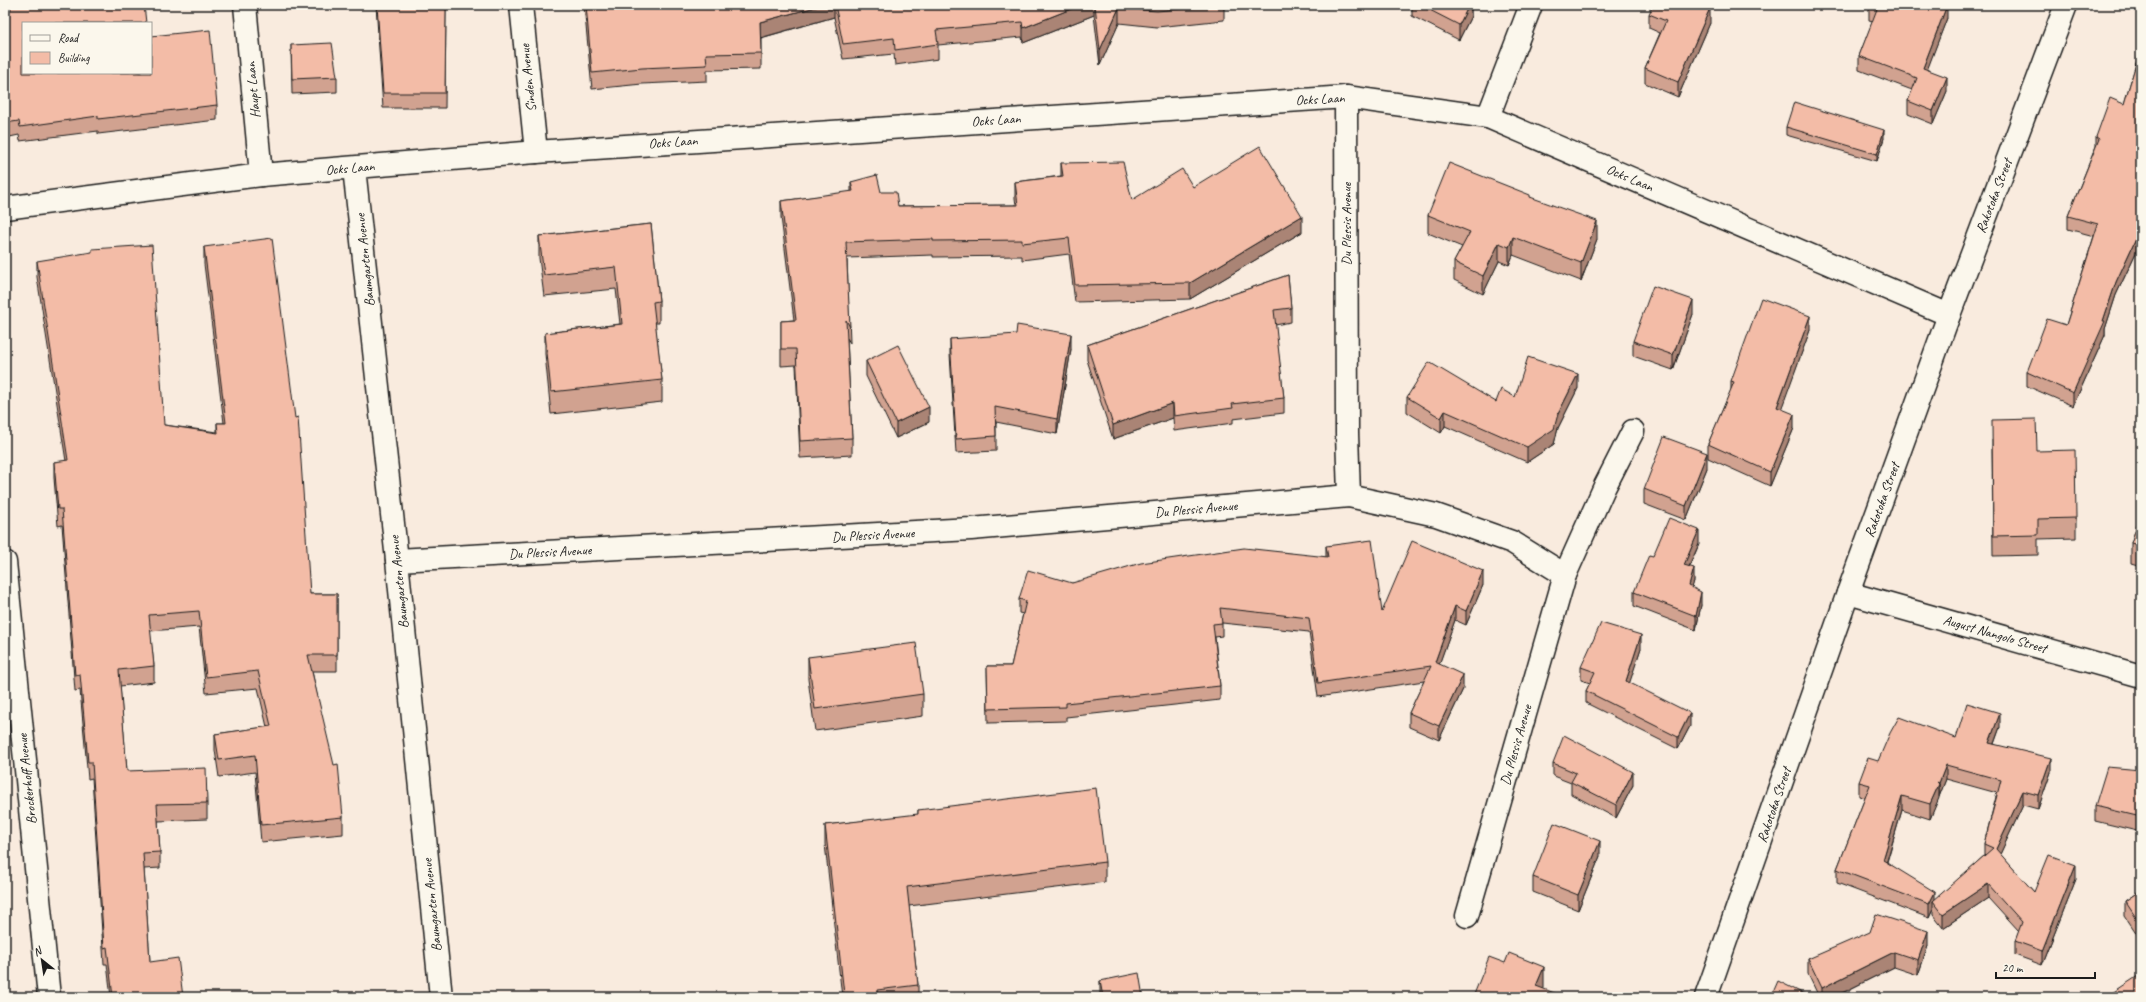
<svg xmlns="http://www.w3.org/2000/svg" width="2146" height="1002" font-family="Caveat,sans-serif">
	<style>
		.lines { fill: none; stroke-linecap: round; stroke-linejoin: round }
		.street-casing { stroke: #1c1c1c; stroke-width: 25 }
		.secondary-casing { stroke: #1c1c1c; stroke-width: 25 }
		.street { stroke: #fbf7ec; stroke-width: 22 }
		.secondary { stroke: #fbf7ec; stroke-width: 22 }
		.wall { fill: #d1a290; stroke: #1c1c1c; fill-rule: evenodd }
		.shaded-wall { fill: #aa8475; stroke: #1c1c1c }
		.building { fill: #f3bca7; stroke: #1c1c1c }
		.labels { text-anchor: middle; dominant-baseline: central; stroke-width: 3.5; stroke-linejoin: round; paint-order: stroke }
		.street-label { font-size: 14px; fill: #1c1c1c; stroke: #fbf7ec }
	</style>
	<rect width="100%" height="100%" fill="#f9ebde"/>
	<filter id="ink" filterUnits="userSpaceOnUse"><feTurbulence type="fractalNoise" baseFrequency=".025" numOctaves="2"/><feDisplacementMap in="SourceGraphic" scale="8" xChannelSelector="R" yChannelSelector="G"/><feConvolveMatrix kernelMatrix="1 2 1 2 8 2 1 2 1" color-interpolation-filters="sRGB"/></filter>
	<g filter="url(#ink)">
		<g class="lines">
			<defs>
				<g id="street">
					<path d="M 245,5 L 261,175"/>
					<path d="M 521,5 L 536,152"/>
					<path d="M 1346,97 L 1347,433 L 1349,496"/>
					<path d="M 1488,117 L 1531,5"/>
					<path d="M 354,168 L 397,560 L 441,997"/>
					<path d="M 5,208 L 261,175 L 536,152 L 1346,97 L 1488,117 L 1949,315"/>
					<path d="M 397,560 L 971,529 L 1349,496 L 1436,515 L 1512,542 L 1565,575 L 1467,916"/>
					<path d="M 5,562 L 49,997"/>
					<path d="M 1565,575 L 1605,486 L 1633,431"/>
					<path d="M 1848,593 L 2141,676"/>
				</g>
				<path id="secondary" d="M 1706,997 L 1848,593 L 1949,315 L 2066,5"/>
			</defs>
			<use href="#street" class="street-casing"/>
			<use href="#secondary" class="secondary-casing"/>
			<use href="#street" class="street"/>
			<use href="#secondary" class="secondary"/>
		</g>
		<g class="wall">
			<path d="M 8,5 L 144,5 L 23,23 L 217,105 L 217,120 L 98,134 L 98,131 L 20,141 L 19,135 L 5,138 L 5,11 L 9,10 Z"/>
			<path d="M 376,5 L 446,5 L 445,108 L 383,108 Z"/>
			<path d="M 584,5 L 1276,5 L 1224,7 L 1224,20 L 1157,27 L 1119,23 L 1100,65 L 1094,15 L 1023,43 L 1022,37 L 938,45 L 938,59 L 895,65 L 894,54 L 843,59 L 834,17 L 761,38 L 761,69 L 707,70 L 707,81 L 642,84 L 592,89 Z"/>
			<path d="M 1412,5 L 1471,5 L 1471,16 L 1459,40 L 1412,16 Z"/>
			<path d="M 1869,6 L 1947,18 L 1927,69 L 1947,91 L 1933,124 L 1908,114 L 1908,101 L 1912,90 L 1859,70 L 1859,56 L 1873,21 L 1869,20 Z"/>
			<path d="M 1649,14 L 1710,23 L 1678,97 L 1645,83 L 1645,68 L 1660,33 L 1649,28 Z"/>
			<path d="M 291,45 L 337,77 L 337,92 L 292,94 Z"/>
			<path d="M 2141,47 L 2141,242 L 2116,295 L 2105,329 L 2105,335 L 2073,406 L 2027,386 L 2027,372 L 2066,325 L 2094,236 L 2068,229 L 2068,216 L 2096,146 L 2096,137 L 2124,104 Z"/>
			<path d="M 1786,127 L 1884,138 L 1877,161 L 1786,135 Z"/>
			<path d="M 1061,163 L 1132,200 L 1193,187 L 1302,232 L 1190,299 L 1075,302 L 1069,254 L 1022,260 L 1022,256 L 933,257 L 933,255 L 847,258 L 850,343 L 847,338 L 852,438 L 852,455 L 800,458 L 796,365 L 781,366 L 781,321 L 794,320 L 781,217 L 781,201 L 851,192 L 851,182 L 881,192 L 898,206 L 1016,205 L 1015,198 L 1015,182 L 1061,176 Z"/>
			<path d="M 1530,197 L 1597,239 L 1581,281 L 1513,255 L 1509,265 L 1499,261 L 1483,294 L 1454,280 L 1454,262 L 1462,247 L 1428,233 L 1428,215 Z"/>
			<path d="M 651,224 L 659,301 L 659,323 L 655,323 L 662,380 L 662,402 L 551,414 L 545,354 L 545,333 L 620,324 L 616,289 L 544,296 L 539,258 L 539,236 Z"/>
			<path d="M 204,247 L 310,594 L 337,594 L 337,671 L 312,671 L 343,817 L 343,834 L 261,842 L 255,772 L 219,777 L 215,750 L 215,734 L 267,727 L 258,688 L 206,693 L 199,627 L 150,631 L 154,666 L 154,682 L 120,686 L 127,771 L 207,803 L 207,819 L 158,821 L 160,852 L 160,868 L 144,869 L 150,962 L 183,997 L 111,997 L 107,964 L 104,964 L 92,778 L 88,779 L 80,690 L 75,691 L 62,525 L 58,526 L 54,478 L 54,462 L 66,461 L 37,277 L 37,261 L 164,425 L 217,432 L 217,423 L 224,423 L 204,264 Z"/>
			<path d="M 1288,275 L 1291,308 L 1291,322 L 1275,325 L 1284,398 L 1284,413 L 1233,419 L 1233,423 L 1174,431 L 1173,418 L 1113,439 L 1087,360 L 1087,345 Z"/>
			<path d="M 1693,314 L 1673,370 L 1633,356 L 1633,341 Z"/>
			<path d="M 1810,330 L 1781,408 L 1794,428 L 1770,486 L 1708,458 L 1708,444 L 1731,390 L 1731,381 Z"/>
			<path d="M 950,339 L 1071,349 L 1057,434 L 996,422 L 996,451 L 956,453 L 950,354 Z"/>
			<path d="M 866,361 L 929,422 L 896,438 L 866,376 Z"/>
			<path d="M 1578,388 L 1558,428 L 1554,444 L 1527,462 L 1445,426 L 1441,433 L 1407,412 L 1407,397 L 1496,402 L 1515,397 Z"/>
			<path d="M 1992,440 L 2037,451 L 2076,518 L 2076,538 L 2038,539 L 2038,555 L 1993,556 Z"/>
			<path d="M 1707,468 L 1686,520 L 1644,504 L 1644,489 Z"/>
			<path d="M 2141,513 L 2141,567 L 2131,564 L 2131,543 Z"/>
			<path d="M 1699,544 L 1690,566 L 1694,581 L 1692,587 L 1701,605 L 1696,630 L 1634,606 L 1634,592 L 1653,556 Z"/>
			<path d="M 1326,546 L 1382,612 L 1483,585 L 1466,625 L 1455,620 L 1439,664 L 1463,689 L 1439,740 L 1409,727 L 1409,713 L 1424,681 L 1318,697 L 1309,632 L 1222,623 L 1222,636 L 1215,637 L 1220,686 L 1220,700 L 1066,717 L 1066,721 L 988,723 L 987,666 L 1011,666 L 1023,614 L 1019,613 L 1019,599 L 1072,583 L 1326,557 Z"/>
			<path d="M 1641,648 L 1629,683 L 1690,726 L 1678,749 L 1586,703 L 1586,691 L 1590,683 L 1581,680 L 1581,667 Z"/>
			<path d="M 808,657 L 923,694 L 923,716 L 815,731 L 808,679 Z"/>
			<path d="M 2000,727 L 1994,744 L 2051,772 L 2038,809 L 2023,805 L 2000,854 L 2034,892 L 2076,879 L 2042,965 L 2015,955 L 2015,941 L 2019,932 L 1988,898 L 1943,928 L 1933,915 L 1933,909 L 1929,918 L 1837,883 L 1837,869 L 1865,798 L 1859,796 L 1859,782 L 1878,761 L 1956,738 ZM 1946,779 L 1997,793 L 1984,844 L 1984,856 L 1935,900 L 1887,862 L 1902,810 L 1930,819 Z"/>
			<path d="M 1553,763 L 1633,785 L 1616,818 L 1571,794 L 1571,783 L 1553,776 Z"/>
			<path d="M 2141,770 L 2141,832 L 2095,821 L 2095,806 Z"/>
			<path d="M 918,810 L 1105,862 L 1105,882 L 909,906 L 918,985 L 918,997 L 842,997 L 825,844 L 825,825 L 918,815 Z"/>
			<path d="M 1600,856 L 1578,910 L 1533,892 L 1533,877 Z"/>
			<path d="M 2141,890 L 2141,940 L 2125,916 L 2125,901 Z"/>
			<path d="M 1928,946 L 1918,975 L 1894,967 L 1834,997 L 1819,997 L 1808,974 L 1808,959 Z"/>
			<path d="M 1100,981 L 1143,997 L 1100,997 Z"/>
		</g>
		<g class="shaded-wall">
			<path d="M 823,5 L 834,5 L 834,17 L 760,38 L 760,22 Z"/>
			<path d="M 1081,5 L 1094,5 L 1094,15 L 1023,43 L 1023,28 Z"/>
			<path d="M 1469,5 L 1471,5 L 1471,16 L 1459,40 L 1459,25 Z"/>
			<path d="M 1947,5 L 1947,18 L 1923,81 L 1923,68 Z"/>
			<path d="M 1119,8 L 1119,23 L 1100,65 L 1100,50 Z"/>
			<path d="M 1710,8 L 1710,23 L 1678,97 L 1678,82 Z"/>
			<path d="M 1947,77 L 1947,91 L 1933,124 L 1933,111 Z"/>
			<path d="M 1884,130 L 1884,138 L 1877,161 L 1877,154 Z"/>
			<path d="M 1302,216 L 1302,232 L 1190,299 L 1190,283 Z"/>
			<path d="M 1597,221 L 1597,239 L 1581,281 L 1581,263 Z"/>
			<path d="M 2141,228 L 2141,242 L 2116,295 L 2105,329 L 2105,335 L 2073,406 L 2073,393 L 2103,321 L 2116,282 Z"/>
			<path d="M 1513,237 L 1513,255 L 1509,265 L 1509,247 Z"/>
			<path d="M 1499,243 L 1499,261 L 1483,294 L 1483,276 Z"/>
			<path d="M 1693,300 L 1693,314 L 1673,370 L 1673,355 Z"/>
			<path d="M 1810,316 L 1810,330 L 1777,421 L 1777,407 Z"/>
			<path d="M 1071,334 L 1071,349 L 1057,434 L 1057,419 Z"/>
			<path d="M 1578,374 L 1578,388 L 1558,428 L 1554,444 L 1527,462 L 1527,447 L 1558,414 Z"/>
			<path d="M 1173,403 L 1173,418 L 1113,439 L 1113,425 Z"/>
			<path d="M 929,407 L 929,422 L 896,438 L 896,423 Z"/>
			<path d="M 1445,411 L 1445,426 L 1441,433 L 1441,418 Z"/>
			<path d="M 1794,414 L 1794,428 L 1770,486 L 1770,472 Z"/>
			<path d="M 1707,453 L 1707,468 L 1686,520 L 1686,506 Z"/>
			<path d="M 1699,530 L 1699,544 L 1684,578 L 1684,565 Z"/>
			<path d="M 1694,568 L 1694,581 L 1689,599 L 1689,586 Z"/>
			<path d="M 1483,571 L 1483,585 L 1466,625 L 1466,611 Z"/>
			<path d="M 1701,592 L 1701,605 L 1696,630 L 1696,616 Z"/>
			<path d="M 1455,606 L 1455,620 L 1435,676 L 1435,662 Z"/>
			<path d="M 1641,635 L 1641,648 L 1626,694 L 1626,681 Z"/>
			<path d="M 1463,675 L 1463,689 L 1439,740 L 1439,726 Z"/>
			<path d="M 1690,713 L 1690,726 L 1678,749 L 1678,737 Z"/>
			<path d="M 2000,713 L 2000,727 L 1989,757 L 1989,743 Z"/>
			<path d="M 2051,758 L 2051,772 L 2038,809 L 2038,795 Z"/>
			<path d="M 1946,765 L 1946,779 L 1939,797 L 1939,783 Z"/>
			<path d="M 1633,772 L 1633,785 L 1616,818 L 1616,805 Z"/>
			<path d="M 1939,784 L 1939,798 L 1930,819 L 1930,804 Z"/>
			<path d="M 2023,791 L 2023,805 L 1996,863 L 1996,849 Z"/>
			<path d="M 1902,796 L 1902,810 L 1883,874 L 1883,860 Z"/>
			<path d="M 1600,841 L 1600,856 L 1578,910 L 1578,895 Z"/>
			<path d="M 2076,865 L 2076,879 L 2042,965 L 2042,951 Z"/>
			<path d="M 1988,884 L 1988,898 L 1943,928 L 1943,914 Z"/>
			<path d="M 1935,892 L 1935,903 L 1933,901 L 1933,909 L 1929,918 L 1929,904 Z"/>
			<path d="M 1928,931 L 1928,946 L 1918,975 L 1918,960 Z"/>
			<path d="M 1894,952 L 1894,967 L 1834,997 L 1822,997 L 1822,988 Z"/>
			<path d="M 1544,967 L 1544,988 L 1540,997 L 1536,986 Z"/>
		</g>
		<g class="building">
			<path d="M 10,5 L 144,5 L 146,23 L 23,23 L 23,73 L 151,73 L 151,36 L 210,30 L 217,105 L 98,119 L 98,116 L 20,127 L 19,121 L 5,123 L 5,11 L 11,10 Z"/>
			<path d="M 377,5 L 446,5 L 446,14 L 445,93 L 383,93 Z"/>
			<path d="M 586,5 L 823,5 L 760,22 L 761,53 L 706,54 L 707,65 L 642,68 L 592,73 Z"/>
			<path d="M 835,5 L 1081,5 L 1023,28 L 1022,22 L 936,30 L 938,44 L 895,50 L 894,38 L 843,44 Z"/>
			<path d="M 1095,5 L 1224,5 L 1157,11 L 1119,8 L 1100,50 Z"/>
			<path d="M 1420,5 L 1469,5 L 1459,25 Z"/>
			<path d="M 1653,5 L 1703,5 L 1710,8 L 1678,82 L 1645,68 L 1666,21 L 1649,14 Z"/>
			<path d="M 1870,5 L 1947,5 L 1923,68 L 1947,77 L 1933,111 L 1908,101 L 1917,78 L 1859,56 L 1877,9 L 1869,6 Z"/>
			<path d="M 332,43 L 337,77 L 292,79 L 291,45 Z"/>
			<path d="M 2141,47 L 2141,228 L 2116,282 L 2103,321 L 2105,321 L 2073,393 L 2027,372 L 2047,319 L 2066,325 L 2098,224 L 2068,216 L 2099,139 L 2096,137 L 2110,98 L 2124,104 Z"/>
			<path d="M 1794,102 L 1884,130 L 1877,154 L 1786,127 Z"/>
			<path d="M 1260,146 L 1302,216 L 1190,283 L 1075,285 L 1069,238 L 1022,243 L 1022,240 L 933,241 L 933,239 L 846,242 L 850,327 L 846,320 L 852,438 L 800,441 L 796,349 L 781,349 L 781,321 L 796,320 L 781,201 L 853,191 L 851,182 L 877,175 L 881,192 L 896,192 L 898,206 L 1018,205 L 1015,182 L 1063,176 L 1061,163 L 1123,162 L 1132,200 L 1182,169 L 1193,187 Z"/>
			<path d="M 1449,163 L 1530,195 L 1530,197 L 1597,221 L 1581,263 L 1513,237 L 1509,247 L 1499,243 L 1483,276 L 1454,262 L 1470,232 L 1428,215 Z"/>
			<path d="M 651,224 L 659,301 L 653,302 L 662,380 L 551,392 L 545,333 L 622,324 L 616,267 L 544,275 L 539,236 Z"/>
			<path d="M 272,238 L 295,418 L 298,417 L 310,594 L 337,594 L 337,655 L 308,655 L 334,765 L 338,764 L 343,817 L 261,825 L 255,755 L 219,760 L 215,734 L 271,726 L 258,671 L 206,677 L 199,611 L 149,615 L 154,666 L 119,670 L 127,771 L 206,768 L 207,803 L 157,804 L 160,852 L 143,853 L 150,962 L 178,958 L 183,997 L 113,997 L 107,947 L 104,948 L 92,762 L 88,762 L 80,674 L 75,675 L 62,509 L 58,509 L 54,462 L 68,460 L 37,261 L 92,252 L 92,249 L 152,245 L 164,425 L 218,433 L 217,423 L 226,423 L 204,247 Z"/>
			<path d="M 1288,275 L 1291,308 L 1274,310 L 1284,398 L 1232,404 L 1233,408 L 1174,416 L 1173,403 L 1113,425 L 1087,345 Z"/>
			<path d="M 1653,286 L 1693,300 L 1673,355 L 1633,341 Z"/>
			<path d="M 1761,298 L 1810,316 L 1777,407 L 1794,414 L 1770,472 L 1708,444 L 1734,382 L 1731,381 Z"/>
			<path d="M 1017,325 L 1071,334 L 1057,419 L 995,407 L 996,436 L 956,439 L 950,339 L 1016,334 Z"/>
			<path d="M 898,345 L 929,407 L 896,423 L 866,361 Z"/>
			<path d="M 1528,357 L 1578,374 L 1558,414 L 1554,429 L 1527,447 L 1445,411 L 1441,418 L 1407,397 L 1429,362 L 1496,402 L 1501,389 L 1515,397 Z"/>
			<path d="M 2036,419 L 2037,451 L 2075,450 L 2076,518 L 2038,519 L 2038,535 L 1993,536 L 1992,420 Z"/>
			<path d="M 1664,437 L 1707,453 L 1686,506 L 1644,489 Z"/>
			<path d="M 2141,513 L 2141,546 L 2131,543 Z"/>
			<path d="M 1669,518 L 1699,530 L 1684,565 L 1694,568 L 1689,586 L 1701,592 L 1696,616 L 1634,592 L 1649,555 L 1653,556 Z"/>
			<path d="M 1372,540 L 1382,612 L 1412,541 L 1483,571 L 1466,611 L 1455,606 L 1435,662 L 1463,675 L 1439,726 L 1409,713 L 1431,666 L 1318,683 L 1309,618 L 1220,608 L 1222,623 L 1213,624 L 1220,686 L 1066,703 L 1066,707 L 988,709 L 987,666 L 1011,666 L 1026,601 L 1019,599 L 1028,570 L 1072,583 L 1141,563 L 1244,548 L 1328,557 L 1326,546 Z"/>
			<path d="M 1601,623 L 1641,635 L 1626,681 L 1690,713 L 1678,737 L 1586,691 L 1595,672 L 1581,667 Z"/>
			<path d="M 916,643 L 923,694 L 815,709 L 808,657 Z"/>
			<path d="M 1967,703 L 2000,713 L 1989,743 L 2051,758 L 2038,795 L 2023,791 L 1996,849 L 2034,892 L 2049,855 L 2076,865 L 2042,951 L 2015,941 L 2022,922 L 1988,884 L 1943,914 L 1933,901 L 1993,848 L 1984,844 L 2001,780 L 1946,765 L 1939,783 L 1937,782 L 1939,784 L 1930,804 L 1902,796 L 1883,860 L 1935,892 L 1929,904 L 1837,869 L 1870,785 L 1859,782 L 1868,758 L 1878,761 L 1890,733 L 1899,717 L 1956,738 Z"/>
			<path d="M 1564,735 L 1633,772 L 1616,805 L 1571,782 L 1576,773 L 1553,763 Z"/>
			<path d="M 2107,767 L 2141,770 L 2141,817 L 2095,806 Z"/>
			<path d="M 1096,788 L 1105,862 L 907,887 L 918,985 L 877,990 L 878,997 L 848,997 L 848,993 L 844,994 L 825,825 L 918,814 L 918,810 Z"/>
			<path d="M 1554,823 L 1600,841 L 1578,895 L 1533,877 Z"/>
			<path d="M 2141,890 L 2141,925 L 2125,901 Z"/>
			<path d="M 1876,914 L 1928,931 L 1918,960 L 1894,952 L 1822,988 L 1808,959 L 1870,932 Z"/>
			<path d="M 1509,953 L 1544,967 L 1536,986 L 1565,997 L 1473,997 L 1489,957 L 1505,963 Z"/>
			<path d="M 1139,973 L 1143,997 L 1103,997 L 1100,981 Z"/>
			<path d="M 2141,974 L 2141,997 L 2106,997 Z"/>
			<path d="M 1778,981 L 1810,997 L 1771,997 Z"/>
		</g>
	</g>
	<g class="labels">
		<g class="street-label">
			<text transform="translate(528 78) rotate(-96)">Sinden Avenue</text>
			<text transform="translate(253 90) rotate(-95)">Haupt Laan</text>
			<text transform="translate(1320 99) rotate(-3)">Ocks Laan</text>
			<text transform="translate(996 120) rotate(-4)">Ocks Laan</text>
			<text transform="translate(673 142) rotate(-4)">Ocks Laan</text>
			<text transform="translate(350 168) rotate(-5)">Ocks Laan</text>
			<text transform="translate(1630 178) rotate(23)">Ocks Laan</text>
			<text transform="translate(1994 196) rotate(-69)">Rakotoka Street</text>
			<text transform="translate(1346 224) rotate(-90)">Du Plessis Avenue</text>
			<text transform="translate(365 260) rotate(-96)">Baumgarten Avenue</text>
			<text transform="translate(1882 500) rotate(-70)">Rakotoka Street</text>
			<text transform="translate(1196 509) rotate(-5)">Du Plessis Avenue</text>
			<text transform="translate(873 535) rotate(-3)">Du Plessis Avenue</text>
			<text transform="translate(550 552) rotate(-3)">Du Plessis Avenue</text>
			<text transform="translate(399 582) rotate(-96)">Baumgarten Avenue</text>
			<text transform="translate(1995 634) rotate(16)">August Nangolo Street</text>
			<text transform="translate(1516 745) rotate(-74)">Du Plessis Avenue</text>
			<text transform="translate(27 779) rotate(-96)">Brockerhoff Avenue</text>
			<text transform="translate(1774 805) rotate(-71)">Rakotoka Street</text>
			<text transform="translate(432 905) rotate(-96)">Baumgarten Avenue</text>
		</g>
	</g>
	<rect width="2146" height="1002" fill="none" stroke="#fbf7ec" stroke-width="20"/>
	<rect x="10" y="10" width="2126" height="982" fill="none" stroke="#1c1c1c" stroke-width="1.5" filter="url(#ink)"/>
	<rect x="22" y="22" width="130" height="52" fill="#fbf7ec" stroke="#a29f99"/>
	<rect x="30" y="35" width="20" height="6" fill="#fbf7ec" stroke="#a29f99"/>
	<text x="58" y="42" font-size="12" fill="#1c1c1c">Road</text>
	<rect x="30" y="52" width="20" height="12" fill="#f3bca7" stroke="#a29f99"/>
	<text x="58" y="62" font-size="12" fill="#1c1c1c">Building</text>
	<g transform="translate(42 960) rotate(330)" stroke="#fbf7ec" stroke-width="3" paint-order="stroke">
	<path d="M0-3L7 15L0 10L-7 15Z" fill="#1c1c1c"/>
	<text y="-6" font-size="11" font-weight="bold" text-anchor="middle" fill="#1c1c1c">N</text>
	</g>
	<path d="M1996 972v6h99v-6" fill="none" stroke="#1c1c1c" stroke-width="2"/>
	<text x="2002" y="972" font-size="12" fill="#1c1c1c" stroke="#fbf7ec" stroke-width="3" paint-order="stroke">20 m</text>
</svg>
